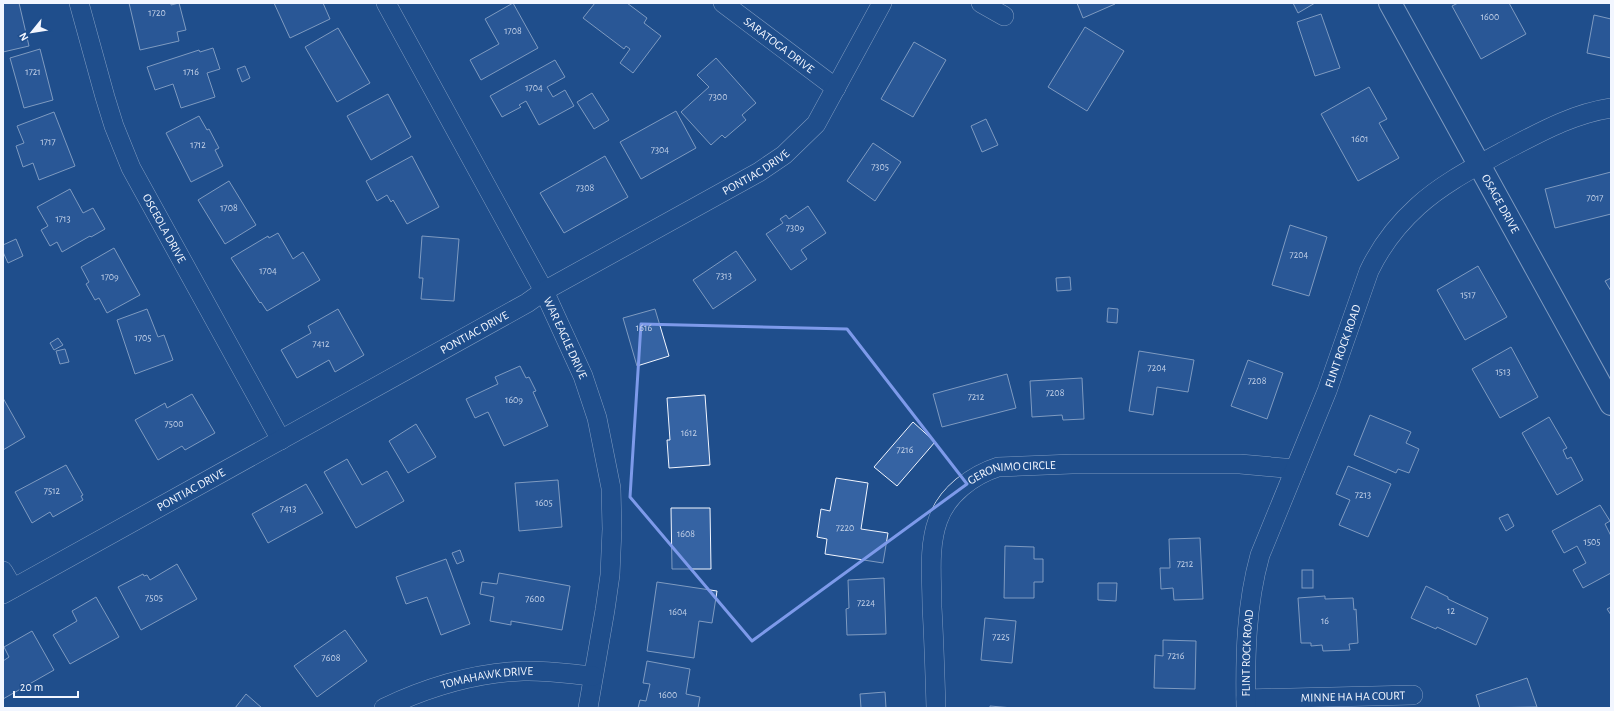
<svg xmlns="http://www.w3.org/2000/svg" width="1614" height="711" font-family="'Alegreya Sans',sans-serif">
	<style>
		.building { fill: #3563a3; stroke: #f2f6ff }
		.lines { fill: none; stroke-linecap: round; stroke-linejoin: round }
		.minor-casing { stroke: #f2f6ff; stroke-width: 20 }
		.tertiary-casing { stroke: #f2f6ff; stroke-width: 24 }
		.minor { stroke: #1f4e8c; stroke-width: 19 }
		.tertiary { stroke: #1f4e8c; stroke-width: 22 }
		.marked { fill: none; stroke: #7d9aea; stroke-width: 3; stroke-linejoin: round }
		.labels { text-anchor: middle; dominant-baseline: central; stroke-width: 3; stroke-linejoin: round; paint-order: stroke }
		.number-label { font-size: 10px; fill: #c3d1e8 }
		.street-label { font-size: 12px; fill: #f2f6ff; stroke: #1f4e8c }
	</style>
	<rect width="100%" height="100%" fill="#1f4e8c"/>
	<g class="building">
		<path d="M 3,3 L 19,3 L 29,46 L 3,52 Z"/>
		<path d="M 129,3 L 171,3 L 171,5 L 179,3 L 186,30 L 177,32 L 179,41 L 140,50 Z"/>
		<path d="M 274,3 L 323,3 L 330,19 L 290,38 Z"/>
		<path d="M 513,3 L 538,48 L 481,80 L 470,60 L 499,44 L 485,19 Z"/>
		<path d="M 595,3 L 627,3 L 647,18 L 644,23 L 661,36 L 633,73 L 620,63 L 630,49 L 626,46 L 624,49 L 583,18 Z"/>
		<path d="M 1077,3 L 1114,3 L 1115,4 L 1083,18 Z"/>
		<path d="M 1293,3 L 1315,3 L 1298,13 Z"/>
		<path d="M 1458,3 L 1509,3 L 1526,34 L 1481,59 L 1452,6 Z"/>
		<path d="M 1321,14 L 1340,68 L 1315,76 L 1297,22 Z"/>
		<path d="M 1594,15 L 1611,19 L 1611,58 L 1587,53 Z"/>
		<path d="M 1085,27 L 1124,51 L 1087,111 L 1048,87 Z"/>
		<path d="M 338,28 L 370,83 L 337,102 L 305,47 Z"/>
		<path d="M 914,42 L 946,60 L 913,117 L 881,99 Z"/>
		<path d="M 213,48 L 220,69 L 207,73 L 215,97 L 181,108 L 173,84 L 155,90 L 147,67 L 199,50 L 200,52 Z"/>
		<path d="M 40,49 L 53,100 L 24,108 L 10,58 Z"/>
		<path d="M 716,58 L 756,103 L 742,115 L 746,120 L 725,138 L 722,135 L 711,145 L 681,112 L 709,87 L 697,75 Z"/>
		<path d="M 555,60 L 565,77 L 547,87 L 553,97 L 565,90 L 574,106 L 539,125 L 526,101 L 519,105 L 521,107 L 502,117 L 490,96 Z"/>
		<path d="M 245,66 L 250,78 L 242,82 L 237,69 Z"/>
		<path d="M 1369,87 L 1387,119 L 1379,123 L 1399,158 L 1358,181 L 1321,114 Z"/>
		<path d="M 592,93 L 609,120 L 594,129 L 577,102 Z"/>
		<path d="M 388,94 L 411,137 L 371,160 L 347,116 Z"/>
		<path d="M 676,111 L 696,148 L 641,179 L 620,142 Z"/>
		<path d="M 54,112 L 75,166 L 39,180 L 33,163 L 23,167 L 16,146 L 24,143 L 17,126 Z"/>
		<path d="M 199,116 L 207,130 L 209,129 L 219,148 L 215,150 L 223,166 L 191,182 L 166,133 Z"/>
		<path d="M 986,119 L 998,145 L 982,152 L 971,126 Z"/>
		<path d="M 873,143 L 901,162 L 875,201 L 847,181 Z"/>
		<path d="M 412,156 L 439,207 L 407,224 L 393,200 L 391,202 L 387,195 L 377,201 L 366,181 Z"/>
		<path d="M 605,156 L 628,197 L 564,233 L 540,193 Z"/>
		<path d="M 1611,172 L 1611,214 L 1555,228 L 1545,189 Z"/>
		<path d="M 229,181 L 256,225 L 225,244 L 198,200 Z"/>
		<path d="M 70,189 L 83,213 L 93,208 L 105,229 L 91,237 L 90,236 L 62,252 L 57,242 L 50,246 L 41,230 L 48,226 L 37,207 Z"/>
		<path d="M 808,206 L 826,233 L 801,250 L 807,259 L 791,270 L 766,234 L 783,223 L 780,219 L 786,215 L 789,219 Z"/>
		<path d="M 1290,225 L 1327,237 L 1309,296 L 1272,285 Z"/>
		<path d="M 278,233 L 293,259 L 303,252 L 320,280 L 267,311 L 261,302 L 260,303 L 231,258 L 268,236 L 269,238 Z"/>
		<path d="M 422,236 L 459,239 L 454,301 L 421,299 L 423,278 L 419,278 Z"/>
		<path d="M 16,239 L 23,256 L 8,263 L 3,252 L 3,245 Z"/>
		<path d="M 114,248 L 140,295 L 107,313 L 99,298 L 95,300 L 86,284 L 89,282 L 81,267 Z"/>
		<path d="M 736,251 L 756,280 L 713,309 L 693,280 Z"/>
		<path d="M 1478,266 L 1507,317 L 1465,340 L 1437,290 Z"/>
		<path d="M 1070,277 L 1071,290 L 1057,291 L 1056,278 Z"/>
		<path d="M 1611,278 L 1611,291 L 1605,281 Z"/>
		<path d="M 1108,308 L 1118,309 L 1117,323 L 1107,322 Z"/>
		<path d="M 147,309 L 158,337 L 164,335 L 173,360 L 135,374 L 117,320 Z"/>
		<path d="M 338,309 L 364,355 L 335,372 L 329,360 L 297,378 L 281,350 L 311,333 L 308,326 Z"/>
		<path d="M 655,309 L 669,356 L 637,366 L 623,318 Z"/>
		<path d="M 58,338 L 63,345 L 54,350 L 50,343 Z"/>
		<path d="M 1511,347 L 1538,397 L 1500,418 L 1472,369 Z"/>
		<path d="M 65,349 L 69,362 L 60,364 L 56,351 Z"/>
		<path d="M 1139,351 L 1194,360 L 1188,392 L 1157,387 L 1153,415 L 1129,411 Z"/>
		<path d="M 1248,360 L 1283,373 L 1267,419 L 1231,406 Z"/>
		<path d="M 520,366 L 526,378 L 529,377 L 536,391 L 533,392 L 548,426 L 504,446 L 488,412 L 475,418 L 466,399 L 498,384 L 495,377 Z"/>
		<path d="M 1007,374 L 1016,408 L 942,427 L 933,394 Z"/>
		<path d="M 1082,378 L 1084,419 L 1063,420 L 1062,415 L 1032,417 L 1030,381 Z"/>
		<path d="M 192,394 L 215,433 L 185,450 L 182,446 L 158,460 L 135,420 L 165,403 L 167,408 Z"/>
		<path d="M 705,395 L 710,465 L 669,468 L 667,440 L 670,440 L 667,398 Z"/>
		<path d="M 3,398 L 25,437 L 3,450 Z"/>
		<path d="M 1370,415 L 1411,432 L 1406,443 L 1419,449 L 1409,473 L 1398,469 L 1396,473 L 1354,455 Z"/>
		<path d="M 1549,417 L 1567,448 L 1563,450 L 1567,459 L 1571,457 L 1583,480 L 1557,495 L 1522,433 Z"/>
		<path d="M 913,422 L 935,442 L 897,486 L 874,467 Z"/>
		<path d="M 416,424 L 436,457 L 408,473 L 389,441 Z"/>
		<path d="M 347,459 L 362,485 L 387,471 L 404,501 L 356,528 L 324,472 Z"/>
		<path d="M 66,465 L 83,495 L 81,496 L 83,500 L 53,517 L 50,512 L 32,523 L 15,492 Z"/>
		<path d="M 1348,466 L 1391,484 L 1368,537 L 1339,525 L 1350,500 L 1336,494 Z"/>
		<path d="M 836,478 L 868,483 L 861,529 L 888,533 L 883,563 L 825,554 L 827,539 L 817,537 L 821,509 L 830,511 Z"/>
		<path d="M 558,480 L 562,527 L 519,531 L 515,483 Z"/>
		<path d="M 306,484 L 323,513 L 268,543 L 252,514 Z"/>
		<path d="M 1600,505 L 1610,521 L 1605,524 L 1611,536 L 1611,573 L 1583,588 L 1573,570 L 1586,563 L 1577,546 L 1564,553 L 1552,531 Z"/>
		<path d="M 671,508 L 710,508 L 711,569 L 672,569 Z"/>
		<path d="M 1508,514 L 1514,526 L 1506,531 L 1499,518 Z"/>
		<path d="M 1200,538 L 1203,599 L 1174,600 L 1173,588 L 1161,589 L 1160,568 L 1170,568 L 1169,539 Z"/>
		<path d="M 1005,546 L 1034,547 L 1034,559 L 1043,559 L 1043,582 L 1034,582 L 1034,598 L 1004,598 Z"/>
		<path d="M 460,550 L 464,561 L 457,564 L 452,553 Z"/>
		<path d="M 446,559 L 470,624 L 441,635 L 427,597 L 406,604 L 396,577 Z"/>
		<path d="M 177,564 L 197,599 L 141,630 L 118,587 L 143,574 L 144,576 L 147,575 L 150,580 Z"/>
		<rect x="1302" y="570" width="11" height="18"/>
		<path d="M 499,573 L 570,586 L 562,630 L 511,621 L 511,625 L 490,621 L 494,597 L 480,594 L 482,582 L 497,584 Z"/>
		<path d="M 884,578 L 886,634 L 847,635 L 846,609 L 849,608 L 848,580 Z"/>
		<path d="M 657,582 L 717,591 L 712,623 L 699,621 L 694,658 L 647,651 Z"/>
		<path d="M 1098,583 L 1117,583 L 1116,601 L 1098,600 Z"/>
		<path d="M 1426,586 L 1448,597 L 1448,599 L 1488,618 L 1476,645 L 1437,627 L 1436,629 L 1411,618 Z"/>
		<path d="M 1325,596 L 1325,599 L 1353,598 L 1354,610 L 1356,609 L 1358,643 L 1349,644 L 1350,650 L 1323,651 L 1322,645 L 1311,646 L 1311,643 L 1301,643 L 1298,598 Z"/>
		<path d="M 96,597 L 119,637 L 70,664 L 53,635 L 77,621 L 72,611 Z"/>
		<path d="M 1611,607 L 1611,615 L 1607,609 Z"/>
		<path d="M 985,618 L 1016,621 L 1012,663 L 981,660 Z"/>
		<path d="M 345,630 L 367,661 L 317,697 L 294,666 Z"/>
		<path d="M 32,631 L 54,670 L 3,699 L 3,661 L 9,657 L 4,647 Z"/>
		<path d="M 1163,640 L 1196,641 L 1195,689 L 1154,688 L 1155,655 L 1163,656 Z"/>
		<path d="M 647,661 L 690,669 L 686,694 L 700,697 L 698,708 L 638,708 L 640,700 L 646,701 L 650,684 L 643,683 Z"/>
		<path d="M 1527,678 L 1537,707 L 1480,708 L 1476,695 Z"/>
		<path d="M 885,692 L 886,708 L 861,708 L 860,694 Z"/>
		<path d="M 246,694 L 262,708 L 235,708 Z"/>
		<path d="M 990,706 L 1013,708 L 990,708 Z"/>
	</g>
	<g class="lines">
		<defs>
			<g id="minor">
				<path id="s1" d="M 79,3 L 105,97 L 114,126 L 131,168 L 281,440"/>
				<path id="s2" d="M 386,3 L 544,291 L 583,376 L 597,418 L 611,488 L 612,529 L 610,575 L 605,610 L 588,708"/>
				<path id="s3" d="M 723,3 L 836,88"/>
				<path d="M 981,3 L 1004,16"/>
				<path d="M 3,571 L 13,588"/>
				<path id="s4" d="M 3,594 L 527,303 L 544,291 L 759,172 L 784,155 L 816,124 L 882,3"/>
				<path id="s5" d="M 1246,699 L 1413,695"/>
				<path id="s6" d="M 384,708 C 428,687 474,673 523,671 C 546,670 570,674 593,676"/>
				<path id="s7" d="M 936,708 C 935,674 934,641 932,607 C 932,579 928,547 938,520 C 947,494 973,475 998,467 L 1072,464 L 1240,464 L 1295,469"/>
				<path id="s8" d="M 1246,708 C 1245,656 1246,605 1260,555 L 1327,391 L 1369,271 C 1381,246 1398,224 1418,206 C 1442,184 1473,168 1502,152 C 1537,134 1571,114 1611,108"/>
			</g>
			<g id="tertiary">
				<path id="s9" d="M 1390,3 L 1611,404"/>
			</g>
		</defs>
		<use href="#minor" class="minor-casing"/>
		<use href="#tertiary" class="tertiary-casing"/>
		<use href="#minor" class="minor"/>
		<use href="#tertiary" class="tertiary"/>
	</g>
	<path d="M0 0H1614V711H0ZM 641,324 L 847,329 L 967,484 L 752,641 L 630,497 Z" fill="#1f4e8c" fill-opacity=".55" fill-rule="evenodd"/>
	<path class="marked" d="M 641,324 L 847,329 L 967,484 L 752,641 L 630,497 Z"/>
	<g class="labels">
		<g class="number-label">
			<text x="157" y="13">1720</text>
			<text x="1490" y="17">1600</text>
			<text x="513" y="31">1708</text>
			<text x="33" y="72">1721</text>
			<text x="191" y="72">1716</text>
			<text x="534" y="88">1704</text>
			<text x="718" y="97">7300</text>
			<text x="1360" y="139">1601</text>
			<text x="48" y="142">1717</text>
			<text x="198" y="145">1712</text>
			<text x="660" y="150">7304</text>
			<text x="880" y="167">7305</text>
			<text x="585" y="188">7308</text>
			<text x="1595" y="198">7017</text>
			<text x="229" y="208">1708</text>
			<text x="63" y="219">1713</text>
			<text x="795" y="228">7309</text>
			<text x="1299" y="255">7204</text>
			<text x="268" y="271">1704</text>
			<text x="724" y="276">7313</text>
			<text x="110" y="277">1709</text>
			<text x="1468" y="295">1517</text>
			<text x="644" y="328">1616</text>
			<text x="143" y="338">1705</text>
			<text x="321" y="344">7412</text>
			<text x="1157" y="368">7204</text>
			<text x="1503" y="372">1513</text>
			<text x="1257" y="381">7208</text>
			<text x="1055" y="393">7208</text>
			<text x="976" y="397">7212</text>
			<text x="514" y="400">1609</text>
			<text x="174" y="424">7500</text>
			<text x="689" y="433">1612</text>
			<text x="905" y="450">7216</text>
			<text x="52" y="491">7512</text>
			<text x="1363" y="495">7213</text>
			<text x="544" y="503">1605</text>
			<text x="288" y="509">7413</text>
			<text x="845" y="528">7220</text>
			<text x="686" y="534">1608</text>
			<text x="1592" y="542">1505</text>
			<text x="1185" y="564">7212</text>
			<text x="154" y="598">7505</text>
			<text x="535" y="599">7600</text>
			<text x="866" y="603">7224</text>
			<text x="1451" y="611">12</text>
			<text x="678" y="612">1604</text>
			<text x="1325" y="621">16</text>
			<text x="1001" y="637">7225</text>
			<text x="1176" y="656">7216</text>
			<text x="331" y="658">7608</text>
			<text x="668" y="695">1600</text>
		</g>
		<g class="street-label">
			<text stroke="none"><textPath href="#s3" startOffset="70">SARATOGA DRIVE</textPath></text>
			<text stroke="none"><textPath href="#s4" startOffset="863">PONTIAC DRIVE</textPath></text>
			<text stroke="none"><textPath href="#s9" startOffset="229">OSAGE DRIVE</textPath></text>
			<text stroke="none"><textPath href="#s1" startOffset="242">OSCEOLA DRIVE</textPath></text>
			<text stroke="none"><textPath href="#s4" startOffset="539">PONTIAC DRIVE</textPath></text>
			<text stroke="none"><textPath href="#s2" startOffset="380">WAR EAGLE DRIVE</textPath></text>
			<text stroke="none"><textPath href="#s8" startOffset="379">FLINT ROCK ROAD</textPath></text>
			<text stroke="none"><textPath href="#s7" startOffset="284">GERONIMO CIRCLE</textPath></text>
			<text stroke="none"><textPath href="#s4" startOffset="215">PONTIAC DRIVE</textPath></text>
			<text stroke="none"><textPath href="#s8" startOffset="55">FLINT ROCK ROAD</textPath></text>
			<text stroke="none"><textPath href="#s6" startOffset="108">TOMAHAWK DRIVE</textPath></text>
			<text stroke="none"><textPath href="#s5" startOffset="107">MINNE HA HA COURT</textPath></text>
		</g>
	</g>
	<rect width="1614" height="711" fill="none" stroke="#f2f6ff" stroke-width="8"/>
	<g transform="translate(32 32) rotate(240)" stroke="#1f4e8c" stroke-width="3" paint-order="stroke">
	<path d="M0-3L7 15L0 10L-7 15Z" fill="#f2f6ff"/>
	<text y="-6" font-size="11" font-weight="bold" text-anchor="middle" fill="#f2f6ff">N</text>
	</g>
	<path d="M14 691v6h64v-6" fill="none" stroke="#f2f6ff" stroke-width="2"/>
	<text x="20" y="691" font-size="12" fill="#f2f6ff" stroke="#1f4e8c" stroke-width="3" paint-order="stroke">20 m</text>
</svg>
